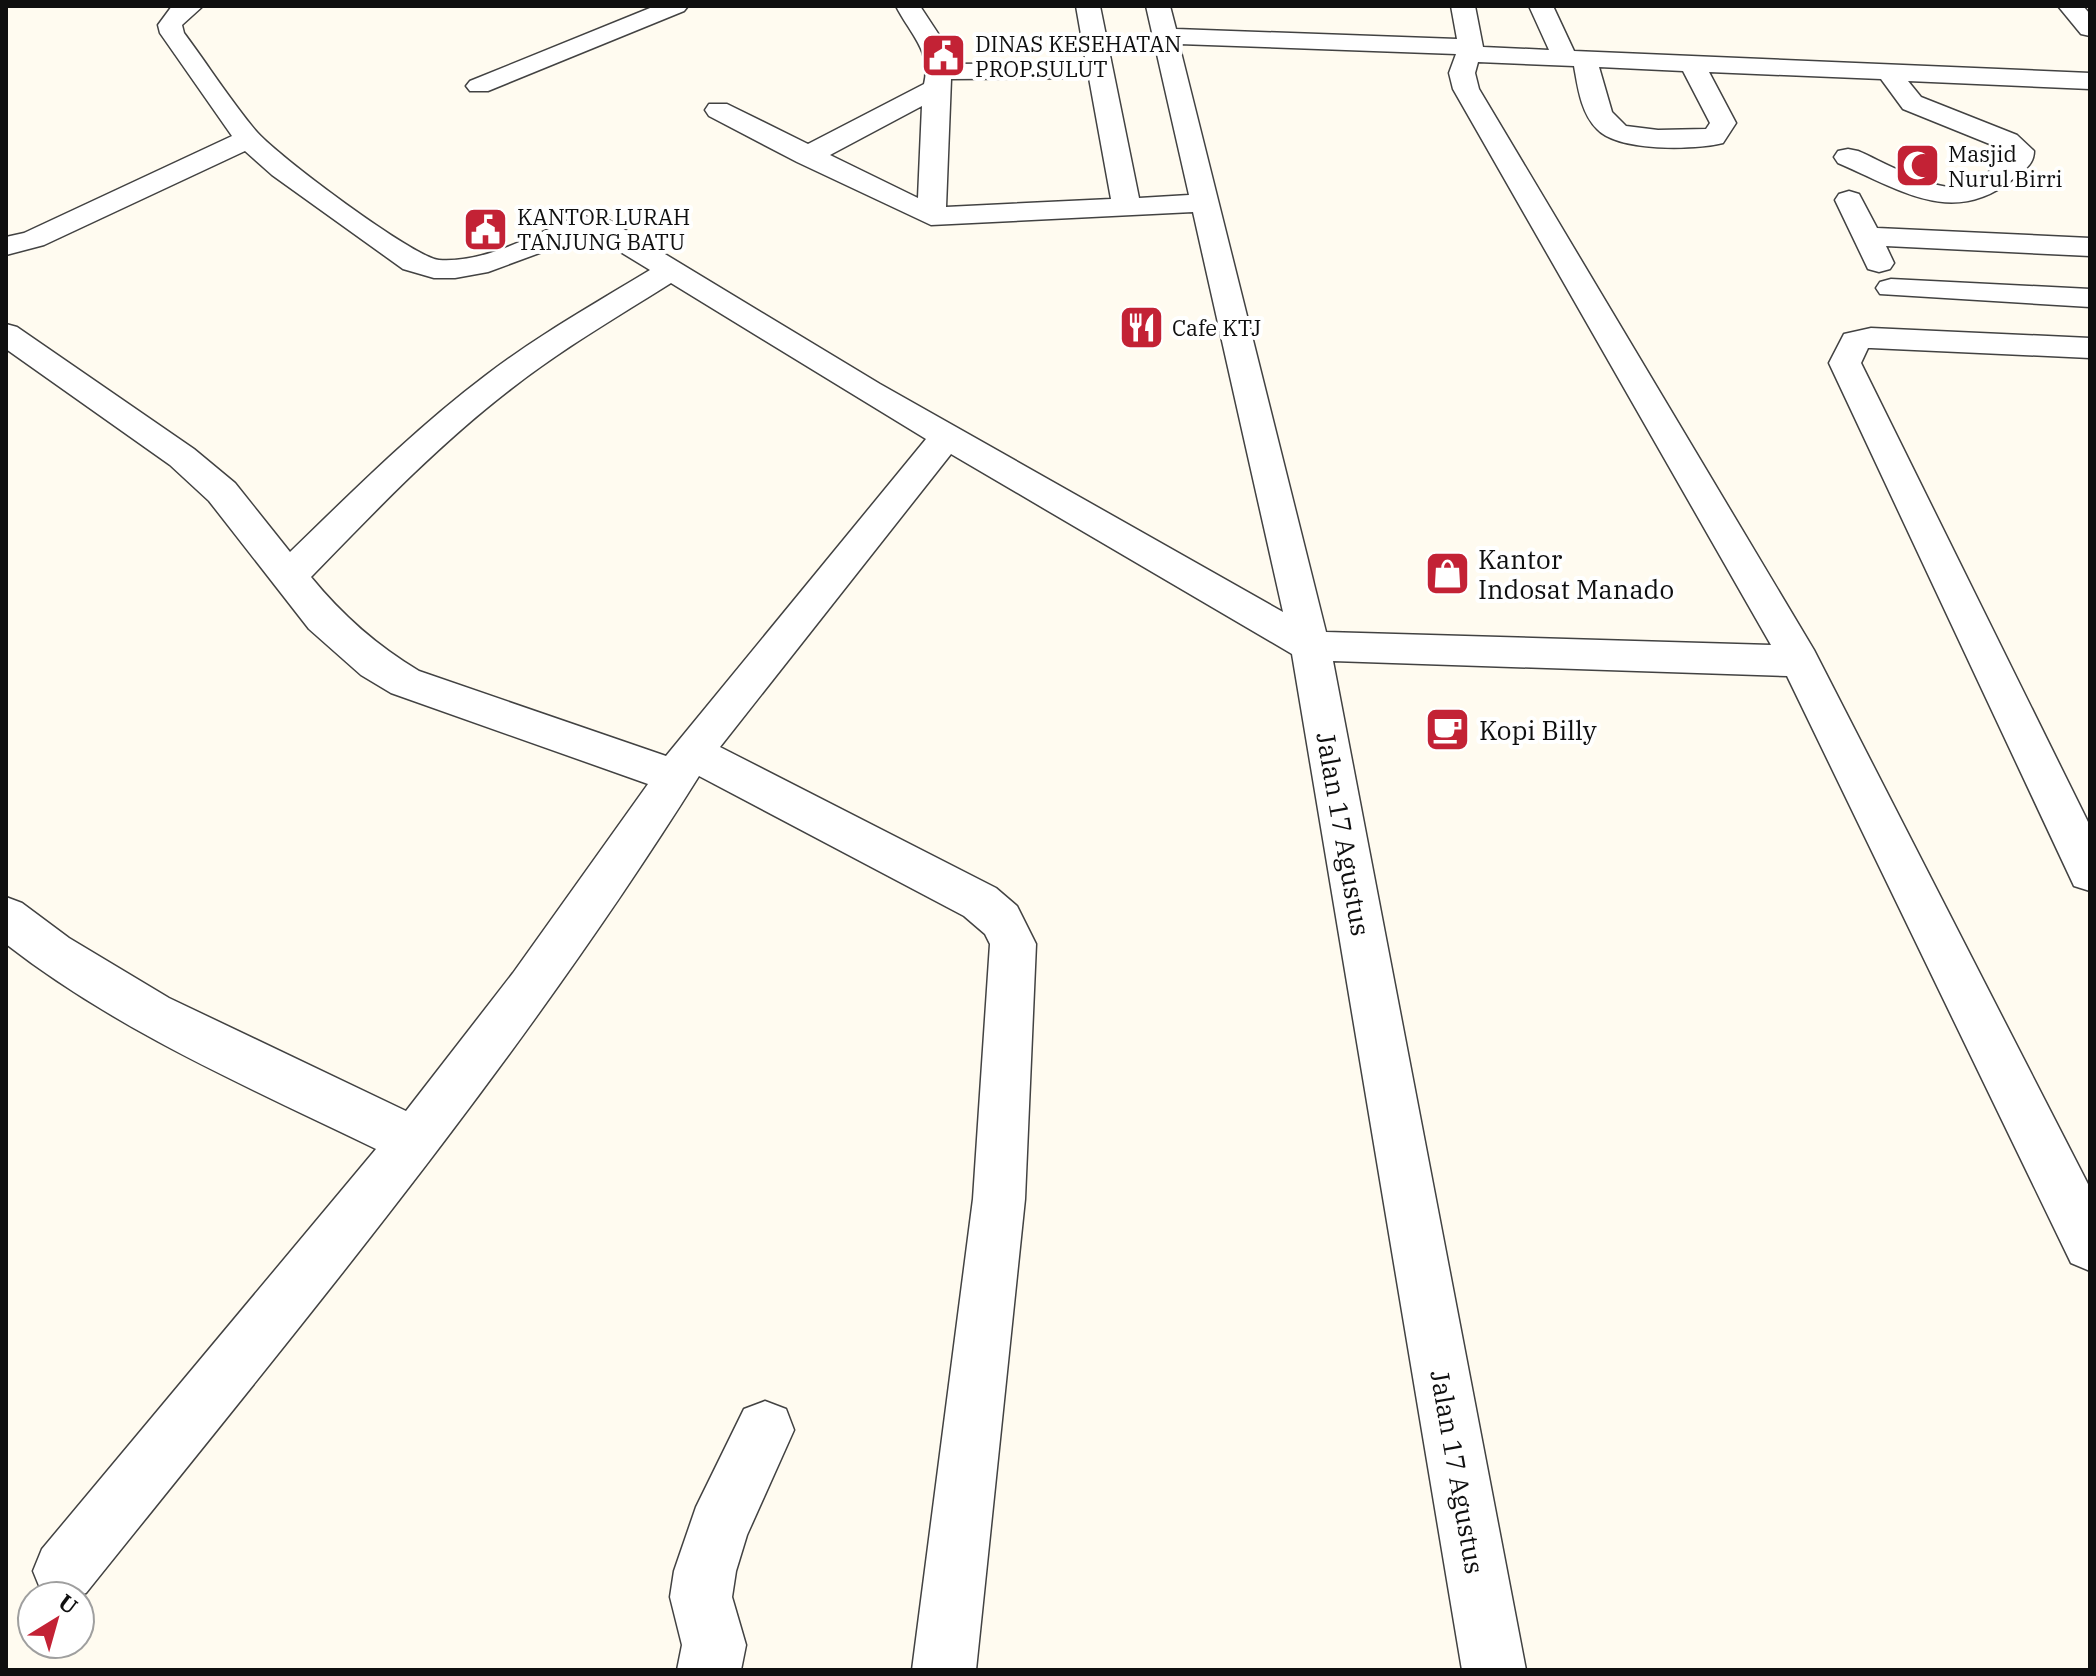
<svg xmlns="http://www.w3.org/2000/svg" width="2096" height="1676" font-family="'IBM Plex Serif',serif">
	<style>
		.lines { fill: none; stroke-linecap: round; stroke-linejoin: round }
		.minor-casing { stroke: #424242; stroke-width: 3 }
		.minor { fill: #fff; fill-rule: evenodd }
		.labels { text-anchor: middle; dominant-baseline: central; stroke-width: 8; stroke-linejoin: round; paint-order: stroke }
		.far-poi-label { font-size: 22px; fill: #0f0f0f; stroke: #fff; text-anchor: start }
		.poi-label { font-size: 26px; fill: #0f0f0f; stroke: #fff; text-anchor: start }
		.street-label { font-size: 26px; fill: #0f0f0f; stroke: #fff }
	</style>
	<rect width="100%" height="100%" fill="#fffbf0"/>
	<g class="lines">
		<defs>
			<g id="minor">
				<path d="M 172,6 L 203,6 L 182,25 L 184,33 C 208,65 230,100 256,131 C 275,154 414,258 439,260 C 486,263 530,236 572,219 L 582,216 L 607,219 L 880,384 L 1283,612 L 1193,212 L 931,225 L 797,162 L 709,116 L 705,110 L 709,104 L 727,104 L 808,144 L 924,84 C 932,51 910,34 896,6 L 920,6 L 945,44 L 952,64 L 1086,63 L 1076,6 L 1100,6 L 1139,198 L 1189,195 L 1146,6 L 1170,6 L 1176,29 L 1457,39 L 1451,6 L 1475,6 L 1483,47 L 1549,50 L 1529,6 L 1553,6 L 1574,51 L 2090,73 L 2090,89 L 1908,81 L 1921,97 L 2017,135 L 2034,151 C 2034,165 2023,171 2013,179 C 1953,228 1899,189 1838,163 L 1834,157 L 1838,151 L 1848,149 L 1858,151 C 1882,161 1940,195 1965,186 C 1980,182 1994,167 2006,157 L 1997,147 L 1903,109 L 1881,79 L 1709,72 L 1736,123 L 1723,143 C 1695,150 1618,152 1597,129 C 1581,113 1578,88 1574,66 L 1478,62 L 1475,73 L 1479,89 L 1814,650 L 2090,1188 L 2090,1271 L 2071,1263 L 1787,676 L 1333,661 L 1526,1670 L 1462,1670 L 1292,654 L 951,454 L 720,747 L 996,888 L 1017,906 L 1036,944 L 1025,1199 L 976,1670 L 912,1670 L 973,1199 L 990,944 L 985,934 L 964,916 L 699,776 C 518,1065 299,1327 86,1593 C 73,1598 55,1598 42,1593 L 33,1571 L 42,1549 L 376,1149 C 248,1087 118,1031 6,944 L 6,897 L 22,903 L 69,938 L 169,998 L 406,1111 L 513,973 L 648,784 L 391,693 L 361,675 L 309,629 L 209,501 L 170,465 L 6,349 L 6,324 L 17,327 L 194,449 L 235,483 L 290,552 C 353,491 415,429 485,376 C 537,336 594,304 650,270 L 591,234 L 488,272 L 455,278 L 434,278 L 403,269 L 272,175 L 245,151 L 44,245 L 6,255 L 6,237 L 24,233 L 232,136 L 160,33 L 158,25 ZM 1179,44 L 1456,54 L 1449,73 L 1453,89 L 1771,645 L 1326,632 ZM 1599,67 L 1683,71 L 1710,123 L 1706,129 L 1658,130 L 1626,126 L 1612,112 ZM 1089,78 L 1111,199 L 946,207 L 951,79 ZM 922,106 L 918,198 L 830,155 ZM 671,283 L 926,439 L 666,756 L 419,671 C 377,646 342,615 311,577 C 375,511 439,444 512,388 C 562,349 617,317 671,283 Z"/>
				<path d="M 655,6 L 688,6 L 684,11 L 488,91 L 470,91 L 466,86 L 470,81 Z"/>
				<path d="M 2058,6 L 2083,6 L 2090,14 L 2090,36 L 2081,34 Z"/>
				<path d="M 1849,191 L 1859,194 L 1877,228 L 2090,238 L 2090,256 L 1886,246 L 1894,263 L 1890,269 L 1879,272 L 1868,269 L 1835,200 L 1839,194 Z"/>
				<path d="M 1891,279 L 2090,289 L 2090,307 L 1880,294 L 1876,288 L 1880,282 Z"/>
				<path d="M 1871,328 L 2090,338 L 2090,358 L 1871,348 L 1868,348 L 1861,363 L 2090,826 L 2090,891 L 2074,886 L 1829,363 L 1844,334 Z"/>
				<path d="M 765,1401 L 786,1409 L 794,1430 L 747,1535 L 736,1571 L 732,1597 L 746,1645 L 741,1670 L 677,1670 L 682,1645 L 670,1597 L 674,1571 L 696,1507 L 744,1409 Z"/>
			</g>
		</defs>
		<use href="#minor" class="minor-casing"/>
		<use href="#minor" class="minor"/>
	</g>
	<defs>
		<symbol id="civic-square" viewBox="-11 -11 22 22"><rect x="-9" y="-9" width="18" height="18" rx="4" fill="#c32235" stroke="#fff"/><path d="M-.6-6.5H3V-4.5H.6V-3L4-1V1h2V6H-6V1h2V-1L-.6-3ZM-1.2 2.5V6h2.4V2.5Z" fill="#fff"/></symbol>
		<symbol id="mosque-square" viewBox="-11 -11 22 22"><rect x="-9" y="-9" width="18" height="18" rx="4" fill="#c32235" stroke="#fff"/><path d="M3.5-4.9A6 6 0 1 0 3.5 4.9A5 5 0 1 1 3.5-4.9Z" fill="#fff"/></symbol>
		<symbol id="restaurant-square" viewBox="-11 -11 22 22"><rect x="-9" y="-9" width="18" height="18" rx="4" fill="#c32235" stroke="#fff"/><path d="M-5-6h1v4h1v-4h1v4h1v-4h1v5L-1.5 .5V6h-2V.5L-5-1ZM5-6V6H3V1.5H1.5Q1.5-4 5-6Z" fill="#fff"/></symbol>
		<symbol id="shop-square" viewBox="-11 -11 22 22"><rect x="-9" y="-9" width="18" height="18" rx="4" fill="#c32235" stroke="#fff"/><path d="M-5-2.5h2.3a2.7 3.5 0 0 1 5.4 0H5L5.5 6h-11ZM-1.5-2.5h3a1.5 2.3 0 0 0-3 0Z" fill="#fff"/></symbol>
		<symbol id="cafe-square" viewBox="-11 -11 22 22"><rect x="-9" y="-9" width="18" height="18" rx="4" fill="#c32235" stroke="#fff"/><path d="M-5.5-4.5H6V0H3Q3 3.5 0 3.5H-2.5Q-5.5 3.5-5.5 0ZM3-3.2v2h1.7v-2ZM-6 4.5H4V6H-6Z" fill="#fff"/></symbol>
	</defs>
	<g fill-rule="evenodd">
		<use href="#civic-square" x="918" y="30" width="51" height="51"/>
		<use href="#mosque-square" x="1892" y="140" width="51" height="51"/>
		<use href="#civic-square" x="460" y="204" width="51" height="51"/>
		<use href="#restaurant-square" x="1116" y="302" width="51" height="51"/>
		<use href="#shop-square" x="1422" y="548" width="51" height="51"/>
		<use href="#cafe-square" x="1422" y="704" width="51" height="51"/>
	</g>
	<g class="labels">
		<g class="far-poi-label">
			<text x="975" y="43">DINAS KESEHATAN<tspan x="975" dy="25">PROP.SULUT</tspan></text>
			<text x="1948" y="153">Masjid<tspan x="1948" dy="25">Nurul Birri</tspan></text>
			<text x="517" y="216">KANTOR LURAH<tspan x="517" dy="25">TANJUNG BATU</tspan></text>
			<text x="1172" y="327">Cafe KTJ</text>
		</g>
		<g class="poi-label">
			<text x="1478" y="559">Kantor<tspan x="1478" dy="30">Indosat Manado</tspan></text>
			<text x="1479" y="730">Kopi Billy</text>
		</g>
		<g class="street-label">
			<text transform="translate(1344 834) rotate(80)">Jalan 17 Agustus</text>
			<text transform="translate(1458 1472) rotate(80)">Jalan 17 Agustus</text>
		</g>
	</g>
	<rect width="2096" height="1676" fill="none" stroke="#0f0f0f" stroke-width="16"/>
	<g transform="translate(56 1620) rotate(37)"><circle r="38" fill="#ffffff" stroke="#9f9f9f" stroke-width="2"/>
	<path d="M0-6L14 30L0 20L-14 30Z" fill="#c32235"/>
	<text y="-12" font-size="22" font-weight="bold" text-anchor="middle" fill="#0f0f0f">U</text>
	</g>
</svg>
